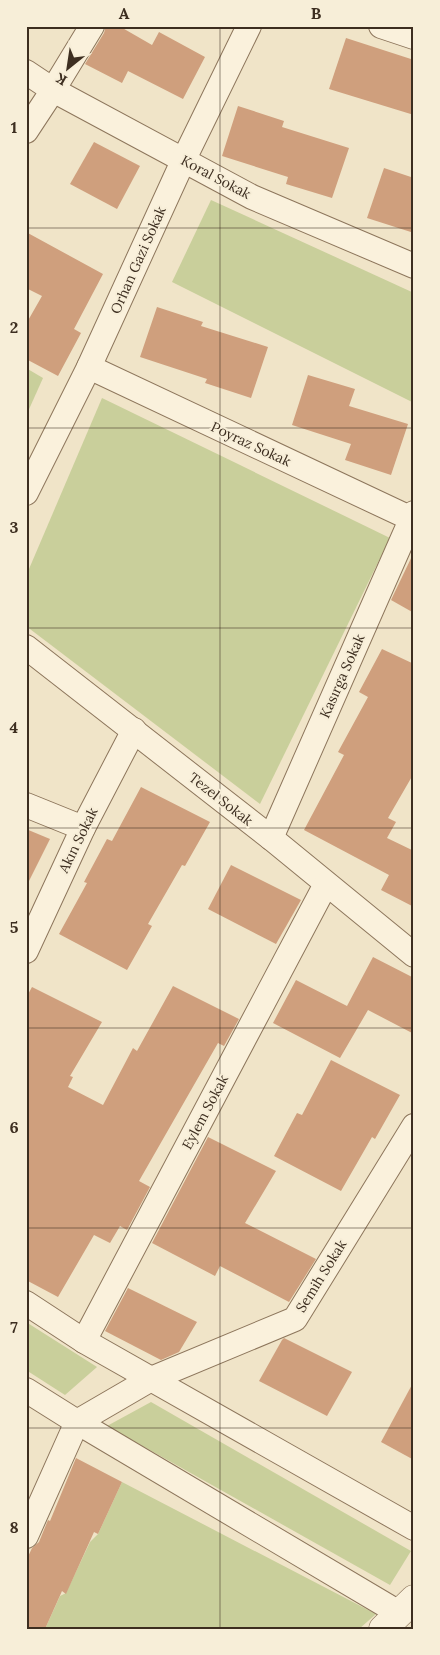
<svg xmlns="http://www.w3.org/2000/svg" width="440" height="1655" font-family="Lora,serif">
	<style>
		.green { fill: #c9cf9b }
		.building { fill: #cf9f7d }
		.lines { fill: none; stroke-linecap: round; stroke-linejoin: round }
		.minor-casing { stroke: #8d765c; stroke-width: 26 }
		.tertiary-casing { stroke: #8d765c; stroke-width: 29 }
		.minor { stroke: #faf1dc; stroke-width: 24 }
		.tertiary { stroke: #faf1dc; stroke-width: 28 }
		.grid { fill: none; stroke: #3d2e20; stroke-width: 1; stroke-opacity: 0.55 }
		.labels { text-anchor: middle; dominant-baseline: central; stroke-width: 4; stroke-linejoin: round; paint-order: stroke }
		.street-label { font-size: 14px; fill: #3d2e20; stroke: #f7eed8 }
		.neatline { fill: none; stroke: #3d2e20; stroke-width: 2 }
		.grid-label { font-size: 16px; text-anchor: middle; font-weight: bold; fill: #3d2e20 }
	</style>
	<rect width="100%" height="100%" fill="#f0e4c8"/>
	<g class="green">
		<path d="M 211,200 L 414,293 L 414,403 L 172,282 Z"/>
		<path d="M 26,368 L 43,378 L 26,416 Z"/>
		<path d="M 102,398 L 390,538 L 260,804 L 26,626 L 26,576 Z"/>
		<path d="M 26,1322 L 97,1367 L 65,1395 L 26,1370 Z"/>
		<path d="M 151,1402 L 411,1551 L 390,1585 L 107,1426 Z"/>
		<path d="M 122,1482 L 376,1614 L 359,1629 L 45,1629 L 60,1596 L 66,1593 L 90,1542 L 98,1534 Z"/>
	</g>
	<g class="building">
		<path d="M 106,26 L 119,26 L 152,45 L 159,32 L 205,57 L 183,99 L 128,71 L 122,83 L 85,64 L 104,33 Z"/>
		<path d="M 346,38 L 414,60 L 414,115 L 329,89 Z"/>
		<path d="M 238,106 L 284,121 L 282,127 L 349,148 L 332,198 L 286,184 L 288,177 L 222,156 Z"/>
		<path d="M 94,142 L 140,166 L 117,209 L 70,184 Z"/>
		<path d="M 384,168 L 414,178 L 414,233 L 367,218 Z"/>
		<path d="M 26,232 L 103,274 L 74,329 L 81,333 L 58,376 L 26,359 L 26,324 L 42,296 L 26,288 Z"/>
		<path d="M 157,307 L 203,322 L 201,326 L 268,347 L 251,398 L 205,383 L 207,379 L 140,357 Z"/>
		<path d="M 308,375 L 355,389 L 349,406 L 408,424 L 391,475 L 345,460 L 351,444 L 292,425 Z"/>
		<path d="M 414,552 L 414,613 L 391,600 Z"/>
		<path d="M 382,649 L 414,664 L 414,773 L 388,818 L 396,822 L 387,838 L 414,851 L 414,907 L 381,890 L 389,875 L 304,830 L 344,755 L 338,752 L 368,697 L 359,692 Z"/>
		<path d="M 141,787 L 210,822 L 185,866 L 182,865 L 148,924 L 152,926 L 127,970 L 59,934 L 87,883 L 84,882 L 107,839 L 112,841 Z"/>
		<path d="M 26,829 L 50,839 L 26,887 Z"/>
		<path d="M 231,865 L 301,900 L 276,944 L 208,909 Z"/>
		<path d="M 373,957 L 414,978 L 414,1034 L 368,1010 L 340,1058 L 273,1023 L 296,980 L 347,1006 Z"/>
		<path d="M 173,986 L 239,1019 L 224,1046 L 218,1043 L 139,1181 L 150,1187 L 127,1230 L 120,1226 L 110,1243 L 94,1235 L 58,1297 L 26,1280 L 26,998 L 32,987 L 102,1022 L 70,1076 L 73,1077 L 68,1087 L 103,1105 L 133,1048 L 137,1051 Z"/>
		<path d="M 331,1060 L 400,1095 L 375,1139 L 372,1137 L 341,1191 L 274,1156 L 297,1113 L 302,1115 Z"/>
		<path d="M 208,1137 L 276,1171 L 245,1223 L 316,1259 L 289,1302 L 220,1266 L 215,1276 L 152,1243 Z"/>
		<path d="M 128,1288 L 197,1322 L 179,1352 L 161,1360 L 105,1331 Z"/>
		<path d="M 284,1338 L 352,1372 L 327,1416 L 259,1381 L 282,1340 Z"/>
		<path d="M 414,1381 L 414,1460 L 381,1442 Z"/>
		<path d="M 76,1458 L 122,1482 L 98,1534 L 94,1532 L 66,1594 L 62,1591 L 45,1629 L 26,1629 L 26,1561 L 32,1548 L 39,1542 L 48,1520 L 50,1521 Z"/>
	</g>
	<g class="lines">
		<defs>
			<g id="minor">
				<path d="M 381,26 L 414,37"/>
				<path d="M 26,72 L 53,90 L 252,197 L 414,266"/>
				<path d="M 26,131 L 53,90 L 92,26"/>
				<path d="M 89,367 L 414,520"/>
				<path d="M 26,493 L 89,367 L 184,159 L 249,26"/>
				<path d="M 26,647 L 271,838 L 414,955"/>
				<path d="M 26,805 L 83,828"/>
				<path d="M 271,838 L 414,513"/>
				<path d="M 26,951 L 83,828 L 134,730"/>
				<path d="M 26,1303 L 84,1341 L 414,1528"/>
				<path d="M 84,1341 L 326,884"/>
				<path d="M 26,1390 L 77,1422 L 399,1613"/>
				<path d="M 26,1536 L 77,1422 L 151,1379 L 295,1319 L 414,1126"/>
			</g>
			<path id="tertiary" d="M 383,1629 L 414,1599"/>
		</defs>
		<use href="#minor" class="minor-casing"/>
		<use href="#tertiary" class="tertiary-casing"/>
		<use href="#minor" class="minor"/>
		<use href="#tertiary" class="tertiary"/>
	</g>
	<path class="grid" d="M 220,26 L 220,1629M 26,228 L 414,228M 26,428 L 414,428M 26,628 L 414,628M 26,828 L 414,828M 26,1028 L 414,1028M 26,1228 L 414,1228M 26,1428 L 414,1428"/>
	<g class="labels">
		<g class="street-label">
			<text transform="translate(216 177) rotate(28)">Koral Sokak</text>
			<text transform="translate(138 260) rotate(-66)">Orhan Gazi Sokak</text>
			<text transform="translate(251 444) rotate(25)">Poyraz Sokak</text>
			<text transform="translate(342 676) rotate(-66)">Kasırga Sokak</text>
			<text transform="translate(221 799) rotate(38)">Tezel Sokak</text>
			<text transform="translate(78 840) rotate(-64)">Akın Sokak</text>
			<text transform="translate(205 1112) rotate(-62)">Eylem Sokak</text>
			<text transform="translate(321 1276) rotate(-58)">Semih Sokak</text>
		</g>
	</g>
	<rect width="440" height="1655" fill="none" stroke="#f7eed8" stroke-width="55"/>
	<g transform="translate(68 68) rotate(210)" stroke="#f7eed8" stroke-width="4" paint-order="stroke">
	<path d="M0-4L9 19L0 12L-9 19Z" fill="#3d2e20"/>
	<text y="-8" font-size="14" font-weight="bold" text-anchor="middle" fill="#3d2e20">K</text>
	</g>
	<rect x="28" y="28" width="384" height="1600" class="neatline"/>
	<g class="grid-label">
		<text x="124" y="19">A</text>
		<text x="316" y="19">B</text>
		<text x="14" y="133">1</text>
		<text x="14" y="333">2</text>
		<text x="14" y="533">3</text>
		<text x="14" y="733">4</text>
		<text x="14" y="933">5</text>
		<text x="14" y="1133">6</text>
		<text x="14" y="1333">7</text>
		<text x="14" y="1533">8</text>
	</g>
</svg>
